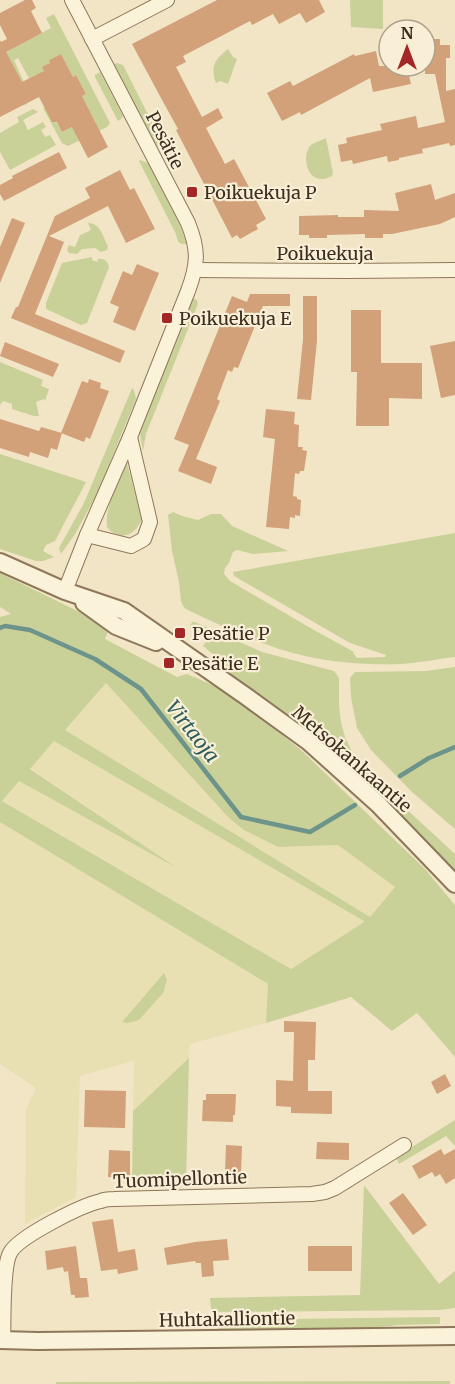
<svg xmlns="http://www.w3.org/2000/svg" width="455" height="1384" font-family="Merriweather,serif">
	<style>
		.farmland { fill: #e8e0b3 }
		.green { fill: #c9d199; fill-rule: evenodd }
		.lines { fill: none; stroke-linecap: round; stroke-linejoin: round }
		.stream { stroke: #6d948b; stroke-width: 4.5 }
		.building { fill: #d2a079 }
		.minor-casing { stroke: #8e775a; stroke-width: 16 }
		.tertiary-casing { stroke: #8e775a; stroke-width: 20 }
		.minor { stroke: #fbf2da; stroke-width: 14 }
		.tertiary { stroke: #fbf2da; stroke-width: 16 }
		.poi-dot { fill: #a22726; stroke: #f8efd6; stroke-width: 2 }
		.labels { text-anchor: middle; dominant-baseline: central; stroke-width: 4.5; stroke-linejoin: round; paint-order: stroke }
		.street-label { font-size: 18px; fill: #3e2e1f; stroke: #f8efd6 }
		.poi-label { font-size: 18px; fill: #3e2e1f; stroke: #f8efd6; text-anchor: start }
		.water-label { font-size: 20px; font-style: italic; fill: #2d5e5c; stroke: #f8efd6 }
	</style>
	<rect width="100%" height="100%" fill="#f1e5c6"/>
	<g class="farmland">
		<path d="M 106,683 L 228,817 L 278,847 L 338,845 L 395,887 L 370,917 L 64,730 Z"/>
		<path d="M 54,741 L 365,921 L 291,969 L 1,800 L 19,781 L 169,863 L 30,768 Z"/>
		<path d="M 0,822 L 268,984 L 266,1023 L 190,1044 L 189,1058 L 133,1111 L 134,1061 L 80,1076 L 76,1197 L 25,1224 L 26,1109 L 36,1088 L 0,1064 Z"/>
	</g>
	<g class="green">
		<path d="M 350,0 L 383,0 L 383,29 L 351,27 Z"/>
		<path d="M 54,14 L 110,123 L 107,127 L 68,146 L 62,143 L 43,108 L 47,106 L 54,121 L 56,123 L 57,122 L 62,132 L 72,127 L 87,128 L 96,123 L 82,96 L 86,94 L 76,75 L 73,77 L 61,54 L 49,60 L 50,63 L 32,84 L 18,58 L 14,60 L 30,96 L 30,101 L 25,105 L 0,55 L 51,28 L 46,18 Z"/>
		<path d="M 228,49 L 233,57 L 237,59 L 228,84 L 220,81 L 216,83 C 210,66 215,59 228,49 Z"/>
		<path d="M 117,63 L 123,65 L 165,148 L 162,148 L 156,146 L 114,64 Z"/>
		<path d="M 100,72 L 123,116 L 122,118 L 118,121 L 95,77 L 95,75 Z"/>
		<path d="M 33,109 L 38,112 L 23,120 L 28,130 L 43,122 L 46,127 L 41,130 L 45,137 L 50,135 L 56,145 L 10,170 L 0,152 L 0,133 L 19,122 L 17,117 Z"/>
		<path d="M 326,138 L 333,173 L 332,176 C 329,177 326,179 322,179 C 306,180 301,153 312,144 C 316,142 322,140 326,138 Z"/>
		<path d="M 140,160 L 148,163 L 181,227 L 187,244 C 176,245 178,239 175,232 L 139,161 Z"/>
		<path d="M 88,223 C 100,222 103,237 108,246 L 107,250 L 101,252 L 95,248 L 82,249 L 77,254 L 69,253 L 67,250 L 69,245 L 75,247 L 80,235 L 91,230 Z"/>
		<path d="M 92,257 L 92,260 L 97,262 L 98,259 C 104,258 108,261 109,267 L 87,323 L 81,325 L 46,309 L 46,303 L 62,263 Z"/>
		<path d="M 193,298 L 197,300 L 198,304 L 146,434 L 143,451 L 140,434 L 142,426 Z"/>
		<path d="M 0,362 L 43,380 L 41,386 L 49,389 L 45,401 L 44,399 L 36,402 L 39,416 L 34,416 L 12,409 L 12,404 L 3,401 L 0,405 Z"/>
		<path d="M 132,388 L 134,390 L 136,399 L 96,496 L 75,534 L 61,554 L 59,548 L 84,503 Z"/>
		<path d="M 0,454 L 86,482 L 55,541 L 46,545 L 43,551 L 54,557 L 43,561 L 36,561 L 0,549 Z"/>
		<path d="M 127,463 L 142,520 C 136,530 129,539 116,534 C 112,533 110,530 107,527 C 105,504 118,484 127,463 Z"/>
		<path d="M 173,512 L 182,516 L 198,520 L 211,514 L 221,514 L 232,526 L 288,551 L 253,554 L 237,550 L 233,552 L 229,563 L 225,568 L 224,574 L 230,581 L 314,630 L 354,652 L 353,653 L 357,658 L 385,657 L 386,655 L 350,643 L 234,576 L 233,572 L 455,533 L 455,657 C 437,659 419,663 400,664 C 369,665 336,663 305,656 C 264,647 224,627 186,609 L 183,606 L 181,601 L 179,582 L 172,551 L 168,515 Z"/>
		<path d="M 0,573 L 110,627 L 105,639 L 177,677 L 187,674 L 217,687 L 242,703 L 302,751 L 425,869 L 455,905 L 455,1057 L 417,1013 L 392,1031 L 351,997 L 266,1023 L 268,984 L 0,822 L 0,617 L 11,614 L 0,607 ZM 106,683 L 228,817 L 244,830 L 278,847 L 338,845 L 395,887 L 370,917 L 65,730 ZM 54,741 L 364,921 L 364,922 L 291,969 L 2,801 L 19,781 L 177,868 L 30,769 Z"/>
		<path d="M 192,622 L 195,622 L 262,652 L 334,671 L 339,678 L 339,706 L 341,722 L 345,737 L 352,752 L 375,780 L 455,854 L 455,876 L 288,717 L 234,677 L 215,656 L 203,646 L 208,639 L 190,627 Z"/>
		<path d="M 455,667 L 455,829 L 412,792 L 371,750 L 357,728 L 351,697 L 350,678 L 355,672 L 426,671 Z"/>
		<path d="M 164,973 L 167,980 L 163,993 L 139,1020 L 128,1023 L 122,1022 Z"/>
		<path d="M 189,1058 L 186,1185 L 132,1185 L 133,1111 Z"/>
		<path d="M 455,1120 L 455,1146 L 446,1136 L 399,1164 L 396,1157 Z"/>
		<path d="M 364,1185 L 439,1284 L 455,1271 L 455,1308 L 440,1310 L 212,1312 L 211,1308 L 210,1298 L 360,1295 Z"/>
		<path d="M 440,1317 L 440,1324 L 400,1325 L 358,1329 L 224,1330 C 218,1329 213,1327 212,1320 Z"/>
		<path d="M 450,1381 L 450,1384 L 56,1384 L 56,1382 Z"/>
	</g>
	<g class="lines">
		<g class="stream">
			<path d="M 0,628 L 5,626 L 30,630 L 95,659 L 141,689 L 241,817 L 310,832 L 355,805"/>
			<path d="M 400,776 L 429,758 L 455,747"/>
		</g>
	</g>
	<g class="building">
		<path d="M 25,0 L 32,0 L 36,8 L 31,11 L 42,33 L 6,52 L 22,82 L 44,71 L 42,67 L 50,63 L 49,60 L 61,54 L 73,77 L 76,75 L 86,94 L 82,96 L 108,147 L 88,158 L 72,127 L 62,132 L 57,122 L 52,122 L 39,97 L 0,117 L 0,40 L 1,42 L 7,39 L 0,25 L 0,13 Z"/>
		<path d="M 217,0 L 319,0 L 325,12 L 306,23 L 300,13 L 279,24 L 273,14 L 252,25 L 250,21 L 183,56 L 186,62 L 176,67 L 202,117 L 218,108 L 223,118 L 206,128 L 225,164 L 234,159 L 266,219 L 256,225 L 258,229 L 240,239 L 237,235 L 232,238 L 176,130 L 178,129 L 161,98 L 132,44 Z"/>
		<path d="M 425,39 L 440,39 L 440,45 L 450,45 L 450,58 L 446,58 L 446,91 L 455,89 L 455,145 L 450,146 L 449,143 L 422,149 L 423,153 L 399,158 L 399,160 L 388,162 L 387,156 L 353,164 L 352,160 L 341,162 L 338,145 L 347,143 L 346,138 L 382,130 L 380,124 L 416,116 L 418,128 L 445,122 L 435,74 L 425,74 Z"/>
		<path d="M 376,51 L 379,66 L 407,66 L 411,84 L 373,92 L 370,78 L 301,115 L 300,112 L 282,121 L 267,93 L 290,81 L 293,86 L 354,54 L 355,56 Z"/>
		<path d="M 59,152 L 67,168 L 4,201 L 0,194 L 0,185 L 13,178 L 12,176 Z"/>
		<path d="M 120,170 L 130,190 L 134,188 L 155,229 L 126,243 L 108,206 L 49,236 L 64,242 L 35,314 L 125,351 L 120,363 L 11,318 L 16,307 L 18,307 L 55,216 L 90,198 L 85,188 Z"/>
		<path d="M 431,184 L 435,200 L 455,193 L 455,217 L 440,224 L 392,234 L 383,234 L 383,238 L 365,238 L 365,234 L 327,235 L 327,238 L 309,238 L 309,235 L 299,235 L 299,216 L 338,215 L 338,217 L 364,217 L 364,210 L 399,211 L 395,193 Z"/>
		<path d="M 12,218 L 25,223 L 0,283 L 0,247 Z"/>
		<path d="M 137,264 L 159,273 L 135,331 L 113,322 L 119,307 L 110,303 L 123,271 L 132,275 Z"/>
		<path d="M 250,294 L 290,294 L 290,306 L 263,306 L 238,368 L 234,367 L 232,372 L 228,370 L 217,399 L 220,401 L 196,459 L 217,467 L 211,484 L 178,471 L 189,445 L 174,439 L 232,296 L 247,302 Z"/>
		<path d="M 303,296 L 317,296 L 317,341 L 311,400 L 297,399 L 303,339 Z"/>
		<path d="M 351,310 L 381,310 L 381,363 L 422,363 L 422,399 L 389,398 L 389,426 L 356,426 L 357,372 L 351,372 Z"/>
		<path d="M 455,341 L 455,395 L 441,398 L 430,346 Z"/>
		<path d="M 5,342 L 59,364 L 53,377 L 0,356 Z"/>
		<path d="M 89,379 L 101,383 L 100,388 L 109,391 L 90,439 L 86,437 L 84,442 L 61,433 L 82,381 L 88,383 Z"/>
		<path d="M 266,409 L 295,412 L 294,424 L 299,425 L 298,447 L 303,447 L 302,450 L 307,451 L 304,471 L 300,471 L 299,474 L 295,473 L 293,496 L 297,497 L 297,499 L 301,500 L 300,516 L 295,515 L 295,518 L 290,517 L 289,529 L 266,527 L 275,439 L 263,437 Z"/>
		<path d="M 0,419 L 39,431 L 41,427 L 62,433 L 57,450 L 51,448 L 48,458 L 30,452 L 29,457 L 0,448 Z"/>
		<path d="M 284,1021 L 316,1022 L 315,1060 L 308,1060 L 308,1091 L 332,1091 L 332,1114 L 291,1113 L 291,1107 L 276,1106 L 276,1080 L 293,1081 L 294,1032 L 284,1032 Z"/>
		<path d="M 445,1074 L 451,1086 L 437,1094 L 431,1082 Z"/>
		<path d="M 85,1090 L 126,1091 L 125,1128 L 84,1127 Z"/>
		<path d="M 206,1094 L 236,1094 L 235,1115 L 233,1115 L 233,1122 L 202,1121 L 203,1100 L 206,1100 Z"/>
		<path d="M 317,1142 L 349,1143 L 349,1160 L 316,1159 Z"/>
		<path d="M 226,1145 L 242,1146 L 241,1173 L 225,1172 Z"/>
		<path d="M 441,1149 L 444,1155 L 455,1149 L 455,1178 L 446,1184 L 440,1174 L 435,1177 L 432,1172 L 419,1179 L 412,1166 Z"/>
		<path d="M 109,1150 L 130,1151 L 130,1178 L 108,1177 Z"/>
		<path d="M 403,1193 L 427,1225 L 413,1235 L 389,1203 Z"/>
		<path d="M 113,1219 L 118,1252 L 135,1249 L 138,1270 L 118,1274 L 117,1269 L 101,1271 L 92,1222 Z"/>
		<path d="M 227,1239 L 229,1260 L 213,1261 L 214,1276 L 202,1277 L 201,1263 L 196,1263 L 195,1261 L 167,1265 L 164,1248 L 195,1242 Z"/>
		<path d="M 76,1246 L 80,1278 L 87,1278 L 89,1297 L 75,1298 L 75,1295 L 71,1295 L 68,1271 L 64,1272 L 63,1267 L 47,1270 L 45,1251 Z"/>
		<rect x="308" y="1246" width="44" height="25"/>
	</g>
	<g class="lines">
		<defs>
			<g id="minor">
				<path d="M 92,39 L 167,0"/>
				<path d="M 196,270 L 348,271 L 455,270"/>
				<path d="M 87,535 L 131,546 L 144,539 L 150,522 L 130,437"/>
				<path d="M 65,591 L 87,535 L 130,437 L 188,291 C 198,264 199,250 188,223 L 72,0"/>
				<path d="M 3,1340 C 4,1321 2,1268 10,1253 C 18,1237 82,1205 101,1201 C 105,1199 110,1199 114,1199 L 312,1194 L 325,1192 L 335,1188 L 404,1145"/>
			</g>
			<g id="tertiary">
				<path d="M 0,562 L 65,591 L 124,611 L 247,697 L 309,742 L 378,804 L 455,884"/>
				<path d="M 84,603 L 116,626 L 156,642"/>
				<path d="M 0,1340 L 38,1341 L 455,1336"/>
			</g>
		</defs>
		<use href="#minor" class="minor-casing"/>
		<use href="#tertiary" class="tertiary-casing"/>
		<use href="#minor" class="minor"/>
		<use href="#tertiary" class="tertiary"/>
	</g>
	<g class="poi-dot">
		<rect x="186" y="186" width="12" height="12" rx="3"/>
		<rect x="161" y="312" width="12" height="12" rx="3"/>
		<rect x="174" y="627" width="12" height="12" rx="3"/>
		<rect x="163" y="657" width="12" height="12" rx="3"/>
	</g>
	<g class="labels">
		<g class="street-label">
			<text transform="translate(165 140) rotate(63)">Pesätie</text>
			<text x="325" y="253">Poikuekuja</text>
			<text transform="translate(352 759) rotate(41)">Metsokankaantie</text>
			<text transform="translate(180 1179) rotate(-2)">Tuomipellontie</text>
			<text transform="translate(227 1319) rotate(-1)">Huhtakalliontie</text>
		</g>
		<g class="poi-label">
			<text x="204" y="192">Poikuekuja P</text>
			<text x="179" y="318">Poikuekuja E</text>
			<text x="192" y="633">Pesätie P</text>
			<text x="181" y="663">Pesätie E</text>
		</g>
		<g class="water-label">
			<text transform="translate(193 731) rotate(52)">Virtaoja</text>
		</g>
	</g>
	<g transform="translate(407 48)"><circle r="28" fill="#f8efd6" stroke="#aea28d" stroke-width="1.5"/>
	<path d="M0-4.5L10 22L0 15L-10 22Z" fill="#a22726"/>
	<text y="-9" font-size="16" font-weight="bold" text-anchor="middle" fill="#3e2e1f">N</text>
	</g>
</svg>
